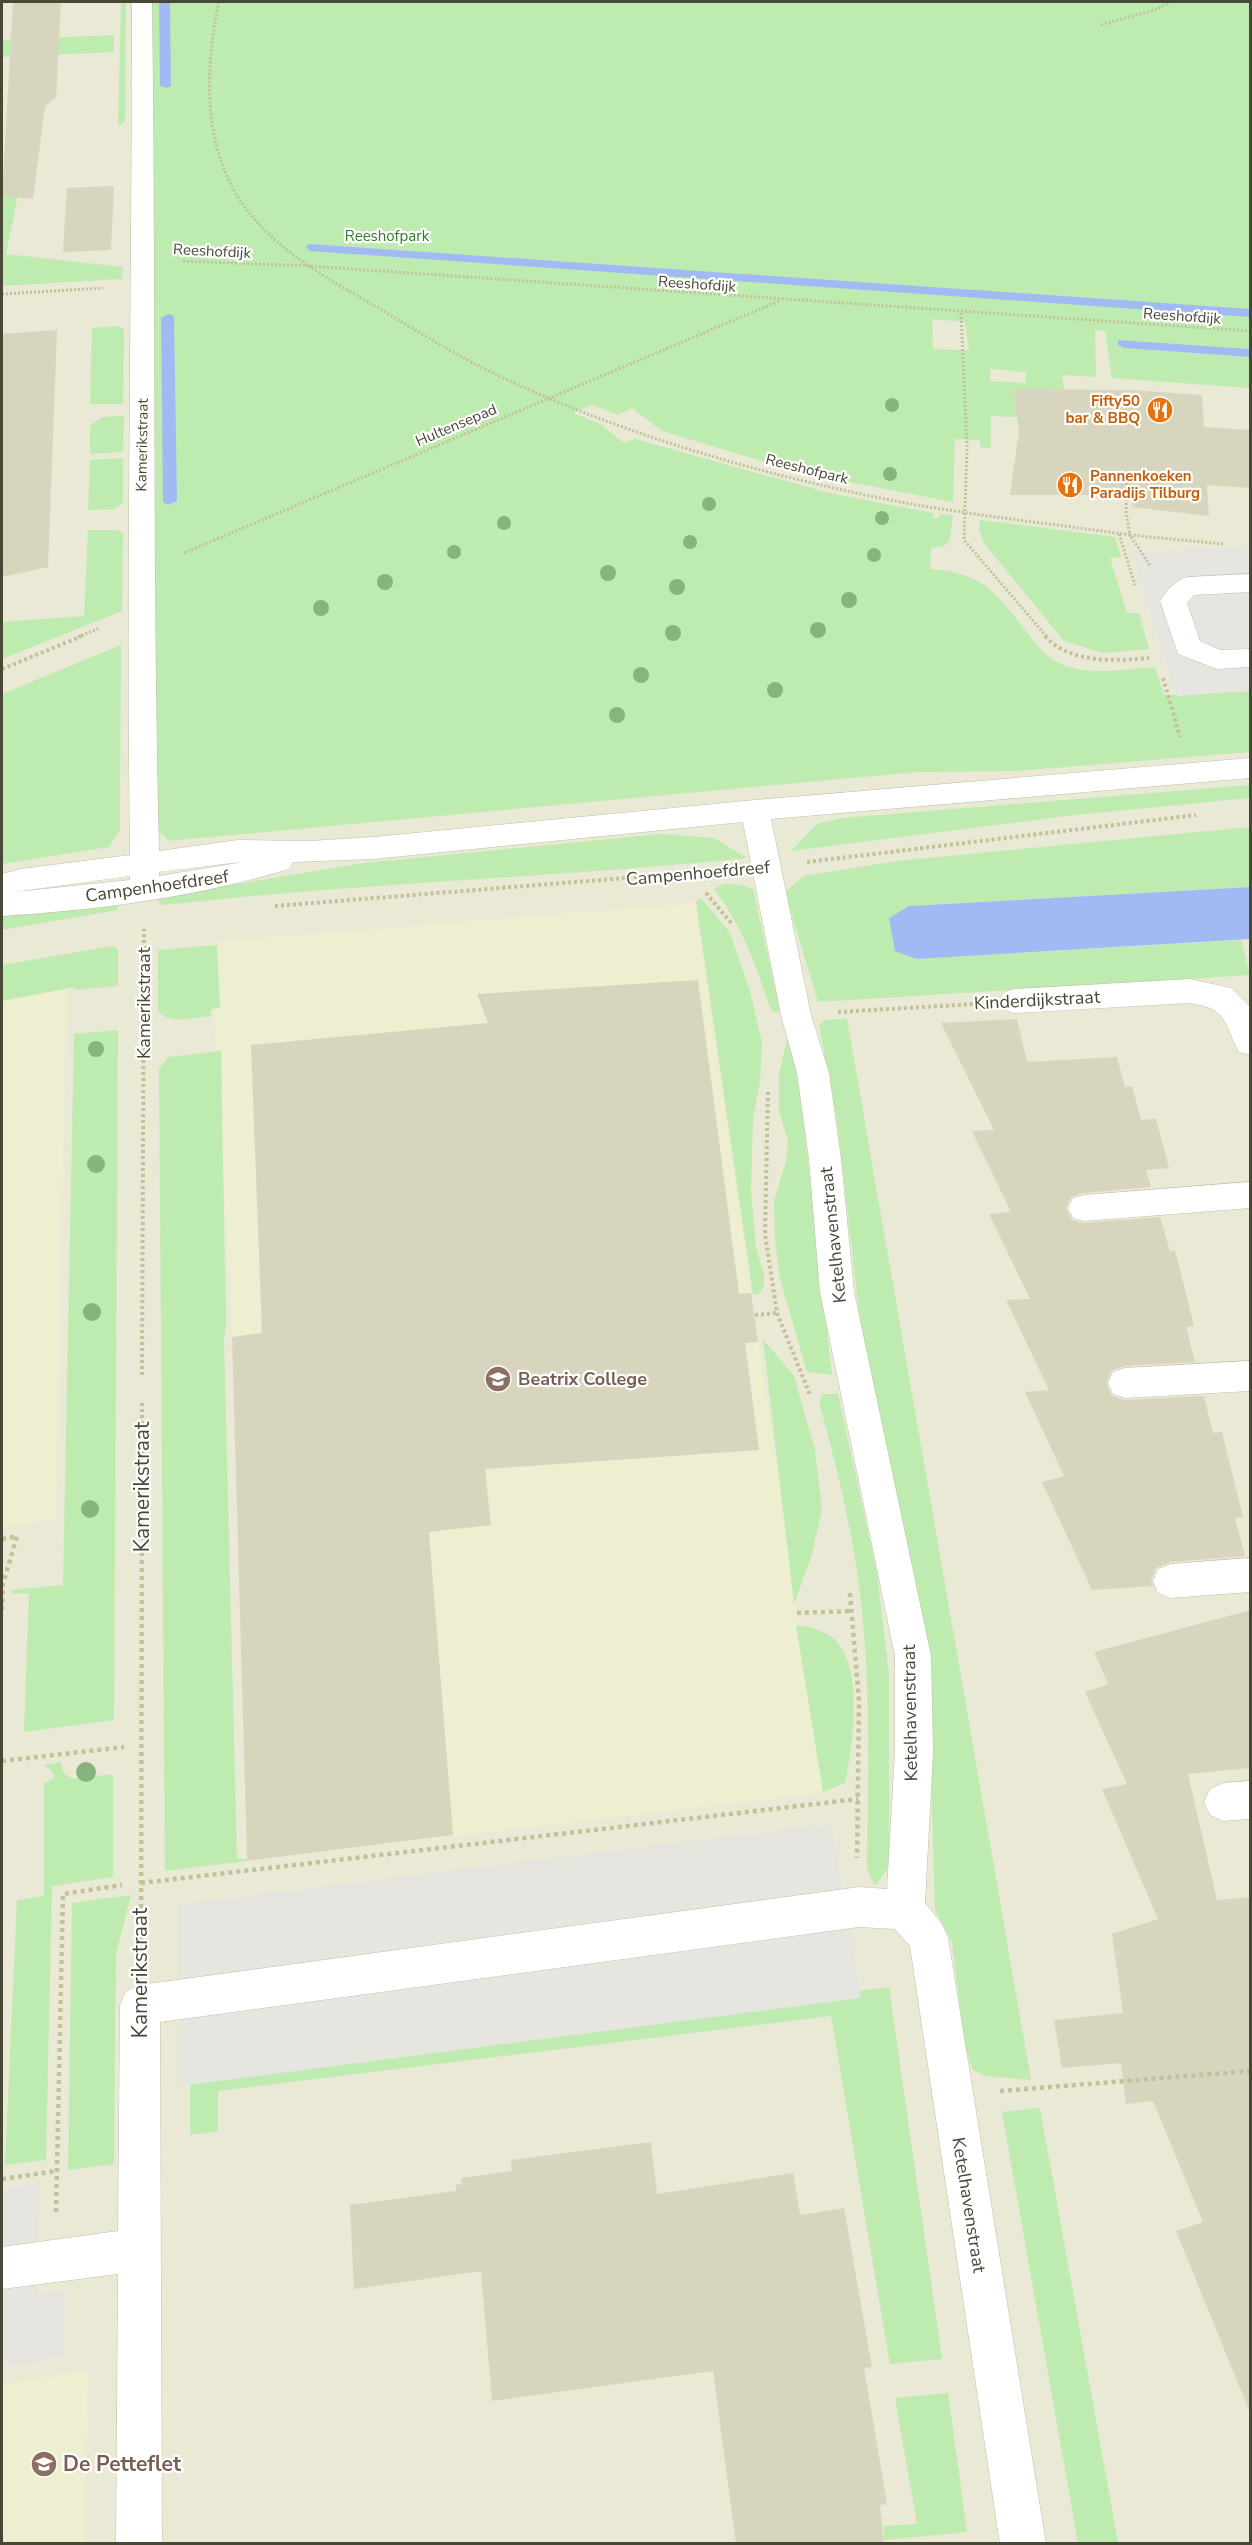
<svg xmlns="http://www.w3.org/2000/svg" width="1252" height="2545" font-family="'Nunito Sans',sans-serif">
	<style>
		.residential { fill: #e9e9d6 }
		.education { fill: #eeeed1 }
		.green { fill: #beebaf; fill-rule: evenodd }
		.parking { fill: #e6e5e0 }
		.water { fill: #a2baf4 }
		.building { fill: #d7d5bd }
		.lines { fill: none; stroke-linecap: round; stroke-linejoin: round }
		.minor-casing { stroke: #c1c0aa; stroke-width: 1 }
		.path-far2 { stroke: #c3c19b; stroke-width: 3; stroke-dasharray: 2 2; stroke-linecap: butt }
		.path-far1 { stroke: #c3c19b; stroke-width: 4; stroke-dasharray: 3 3; stroke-linecap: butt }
		.path { stroke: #c3c19b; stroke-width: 4.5; stroke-dasharray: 4 4; stroke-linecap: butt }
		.minor { fill: #fff; fill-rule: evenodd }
		.tree { fill: #87b47d }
		.labels { text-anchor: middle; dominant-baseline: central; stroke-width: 4.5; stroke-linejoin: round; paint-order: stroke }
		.far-park-label { font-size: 15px; fill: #2d7e26; stroke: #fff }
		.far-street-label { font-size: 15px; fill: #494736; stroke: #fff }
		.far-food-label { font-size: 15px; font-weight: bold; fill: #c56008; stroke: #fff; text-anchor: end }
		.street-label { font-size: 18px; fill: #494736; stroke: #fff }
		.education-label { font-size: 18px; font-weight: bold; fill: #785e54; stroke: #fff; text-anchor: start }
		.near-street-label { font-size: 21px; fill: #494736; stroke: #fff }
		.near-education-label { font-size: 21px; font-weight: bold; fill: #785e54; stroke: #fff; text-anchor: start }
	</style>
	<rect width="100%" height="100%" fill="#f5f5e8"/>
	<rect class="residential" x="2" y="2" width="1248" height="2541"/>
	<g class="education">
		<path d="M 695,903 L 824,1793 L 246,1861 L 232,1337 L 210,942 Z"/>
		<path d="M 67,983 L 56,1520 L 2,1527 L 2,991 Z"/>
		<path d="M 88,2371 L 85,2543 L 2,2543 L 2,2384 Z"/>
	</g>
	<g class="green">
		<path d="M 121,2 L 126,2 L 125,122 L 118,127 Z"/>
		<path d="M 151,2 L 1250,2 L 1250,349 L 1118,340 L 1124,348 L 1250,357 L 1250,388 L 1112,378 L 1105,331 L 1095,330 L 1096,377 L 1062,375 L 1064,389 L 1013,389 L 1017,417 L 991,416 L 991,448 L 980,447 L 980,440 L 955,439 L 953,502 L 834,479 L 836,475 L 767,458 L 765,462 L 662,431 L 632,408 L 618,415 L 592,405 L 573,413 L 600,424 L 624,443 L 635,439 L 829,493 L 933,513 L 933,518 L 938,519 L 940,514 L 953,516 L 950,540 L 944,546 L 931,548 L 930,569 C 986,573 997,595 1029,635 C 1039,648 1048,659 1063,665 C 1092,676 1126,669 1155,667 L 1164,695 L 1250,691 L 1250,752 L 1017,771 L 917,772 L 166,841 L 166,837 L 158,831 L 153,590 ZM 932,319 L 965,322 L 969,350 L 933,349 ZM 990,369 L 1026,372 L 1026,383 L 990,381 Z"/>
		<path d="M 114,35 L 114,52 L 2,57 L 2,40 Z"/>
		<path d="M 2,180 L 21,180 L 6,254 L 123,267 L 122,279 L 2,286 Z"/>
		<path d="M 118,326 L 124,329 L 123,404 L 90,404 L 92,328 Z"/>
		<path d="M 124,416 L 123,452 L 90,454 L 90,426 L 102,417 Z"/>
		<path d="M 123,458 L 123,503 L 113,509 L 88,510 L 90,460 Z"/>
		<path d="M 980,520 L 1115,537 L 1121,557 L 1110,558 L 1127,613 L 1139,613 L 1149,649 L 1103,653 L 1064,641 L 984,543 L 979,530 Z"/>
		<path d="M 88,530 L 117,530 L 123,533 L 122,611 L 2,659 L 2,622 L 84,616 Z"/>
		<path d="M 121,645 L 120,817 L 120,829 L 109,847 L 2,864 L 2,694 Z"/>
		<path d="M 1250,785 L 1250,798 L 1075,815 L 791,851 L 817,824 L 842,818 Z"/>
		<path d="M 1250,827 L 1250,887 L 909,906 L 889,918 L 896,945 L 917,959 L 1241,940 L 1250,975 L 818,1002 L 785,892 L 804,876 L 897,861 Z"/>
		<path d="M 661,834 L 714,838 L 747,858 C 553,878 357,883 163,905 L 159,903 L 159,897 L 364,863 Z"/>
		<path d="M 724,884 L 742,885 L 753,889 L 780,1011 L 773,1013 L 769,1005 C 755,963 742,925 714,889 Z"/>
		<path d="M 701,898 L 730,933 L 750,991 L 762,1043 L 760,1082 L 753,1119 L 751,1190 L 756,1248 L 764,1274 L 764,1285 L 759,1294 L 753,1294 L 696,901 Z"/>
		<path d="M 117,903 L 118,910 L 2,930 L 2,914 Z"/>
		<path d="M 217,945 L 220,1008 L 211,1009 L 211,1016 C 195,1017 168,1026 158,1010 L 158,950 Z"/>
		<path d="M 113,946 L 118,949 L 118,986 L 75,990 L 75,987 L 2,1001 L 2,965 Z"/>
		<path d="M 847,1019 L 1031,2080 L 985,2076 L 973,2070 L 965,2048 L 952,1942 L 935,1910 L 927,1637 L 873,1388 L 859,1312 L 837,1121 L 819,1025 L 825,1020 Z"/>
		<path d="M 118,1030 L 114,1720 L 24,1732 L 29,1593 L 12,1594 L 12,1590 L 63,1585 L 74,1034 Z"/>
		<path d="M 789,1030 L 802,1108 L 832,1375 L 807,1372 L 779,1275 L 775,1239 L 774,1201 L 786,1161 L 788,1141 L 779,1111 L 779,1074 Z"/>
		<path d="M 221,1051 L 226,1327 L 224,1338 L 237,1859 L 247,1859 L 246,1861 L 165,1871 L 159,1069 L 168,1057 Z"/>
		<path d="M 763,1339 L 794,1376 L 815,1450 L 822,1510 L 811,1557 L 794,1604 Z"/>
		<path d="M 823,1394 L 838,1394 L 877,1574 L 889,1675 L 889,1867 L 875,1886 L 867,1869 C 868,1783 871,1697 862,1612 C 855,1540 838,1471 819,1402 Z"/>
		<path d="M 796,1625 C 809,1627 825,1630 835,1640 C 864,1669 853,1745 845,1783 L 823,1792 Z"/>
		<path d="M 61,1762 L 63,1772 L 72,1779 L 113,1774 L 113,1877 L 52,1886 L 46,2160 L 5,2165 L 17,1900 L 44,1896 L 44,1783 L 54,1778 L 53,1772 L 44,1765 Z"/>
		<path d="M 131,1895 L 116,1954 L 114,2164 L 68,2170 L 72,1903 Z"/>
		<path d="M 889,1987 L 942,2359 L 890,2364 L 831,2016 L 218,2091 L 218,2131 L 190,2135 L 190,2076 Z"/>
		<path d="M 1040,2108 L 1118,2543 L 1078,2543 L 1002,2112 Z"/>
		<path d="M 948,2393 L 967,2532 L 884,2540 L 884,2526 L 917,2524 L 895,2398 Z"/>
	</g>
	<g class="parking">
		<path d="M 1250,546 L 1250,691 L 1177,696 L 1132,553 Z"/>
		<path d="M 831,1824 L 861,1998 L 180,2086 L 178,1905 Z"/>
		<path d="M 40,2183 L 37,2296 L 65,2292 L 64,2357 L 2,2366 L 2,2188 Z"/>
	</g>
	<g class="water">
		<path d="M 159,2 L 170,2 L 171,86 L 167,88 L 160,86 Z"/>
		<path d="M 309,244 L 1250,309 L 1250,317 L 310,251 L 306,247 Z"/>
		<path d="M 169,314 L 174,316 L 177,501 L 168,505 L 163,502 L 161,318 Z"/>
		<path d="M 1118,340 L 1250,349 L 1250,357 L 1124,348 L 1118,345 Z"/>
		<path d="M 1250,887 L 1250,939 L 917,959 L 895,951 L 889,918 L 909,906 Z"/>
	</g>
	<g class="building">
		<path d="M 13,2 L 61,2 L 56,98 L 45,106 L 33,199 L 2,196 Z"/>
		<path d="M 114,186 L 111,250 L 63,252 L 67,188 Z"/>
		<path d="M 57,330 L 48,567 L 2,577 L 2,334 Z"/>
		<path d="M 1013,389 L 1131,390 L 1202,395 L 1204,427 L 1251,430 L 1251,488 L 1207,485 L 1209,516 L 1132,507 L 1133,495 L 1010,495 L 1019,431 Z"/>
		<path d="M 698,980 L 739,1294 L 751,1293 L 758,1342 L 745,1343 L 759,1450 L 485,1469 L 491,1525 L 429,1532 L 453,1835 L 247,1861 L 232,1337 L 262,1333 L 251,1045 L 488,1023 L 477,994 Z"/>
		<path d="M 1017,1019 L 1027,1062 L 1117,1057 L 1125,1087 L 1132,1086 L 1141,1120 L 1156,1119 L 1169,1168 L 1146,1170 L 1151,1187 L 1083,1193 L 1071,1197 L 1066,1209 L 1072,1220 L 1084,1223 L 1160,1217 L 1170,1251 L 1175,1250 L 1194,1326 L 1186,1327 L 1195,1362 L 1124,1366 L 1111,1371 L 1106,1384 L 1112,1396 L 1125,1400 L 1204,1396 L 1213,1433 L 1222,1432 L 1243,1517 L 1235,1518 L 1245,1556 L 1171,1562 L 1156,1568 L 1151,1580 L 1153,1586 L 1092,1590 L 1042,1482 L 1064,1476 L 1025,1392 L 1049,1390 L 1006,1300 L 1030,1299 L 989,1214 L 1011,1212 L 972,1131 L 994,1130 L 941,1023 Z"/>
		<path d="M 1251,1610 L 1251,1768 L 1188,1774 L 1217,1900 L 1251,1897 L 1249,2410 L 1176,2231 L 1203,2222 L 1153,2101 L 1126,2104 L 1121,2063 L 1062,2068 L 1054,2020 L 1123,2013 L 1112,1934 L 1158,1919 L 1102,1789 L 1127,1784 L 1085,1692 L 1108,1684 L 1094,1652 Z"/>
		<path d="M 651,2142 L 657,2194 L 793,2173 L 800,2215 L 844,2208 L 872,2367 L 864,2368 L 887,2504 L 880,2505 L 884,2544 L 736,2544 L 713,2371 L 492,2401 L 481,2271 L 354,2289 L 350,2205 L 456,2191 L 456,2185 L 462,2184 L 461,2178 L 512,2171 L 511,2160 Z"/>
	</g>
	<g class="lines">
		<defs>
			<g id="minor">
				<path d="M 132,2 L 152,2 C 156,285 152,568 159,851 L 238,840 L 310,841 L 374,837 L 755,800 L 1250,758 L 1250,778 L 771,819 L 811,1015 L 829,1073 L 841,1159 L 854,1292 L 931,1656 L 933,1752 L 925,1903 L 942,1924 L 948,1938 L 1046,2544 L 1000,2544 L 910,1946 L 895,1929 L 859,1927 L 160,2022 L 162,2544 L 116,2544 L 118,2274 L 2,2289 L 2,2247 L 118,2231 L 120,2005 L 126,1991 L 140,1985 L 859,1887 L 887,1889 L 895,1752 L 895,1656 L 820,1292 L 809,1159 L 797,1073 L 781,1015 L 743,822 L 374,859 L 293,862 L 289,869 C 197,897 98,910 2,916 L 2,874 L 21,869 L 130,855 C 126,570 132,286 132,2 ZM 240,862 L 232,864 L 159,876 L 159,872 ZM 130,876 L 130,880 L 15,892 L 21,891 Z"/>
				<path d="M 1250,574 L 1250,592 L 1194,595 L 1187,603 L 1200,641 L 1220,650 L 1250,649 L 1250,667 L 1217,669 L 1178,654 L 1160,601 C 1166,590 1175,581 1187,577 Z"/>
				<path d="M 1190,979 L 1231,988 L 1250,1007 L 1250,1055 L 1239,1052 C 1223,1022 1229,1009 1190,1003 L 1014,1013 L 1003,1009 L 999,1001 L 1003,993 L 1014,989 Z"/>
				<path d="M 1250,1182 L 1250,1208 L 1084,1221 L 1073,1218 L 1068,1208 L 1073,1198 L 1084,1195 Z"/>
				<path d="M 1250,1361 L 1250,1391 L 1125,1398 L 1113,1394 L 1108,1383 L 1113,1372 L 1125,1368 Z"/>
				<path d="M 1250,1558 L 1250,1592 L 1171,1598 L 1158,1593 L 1153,1581 L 1158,1569 L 1171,1564 Z"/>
				<path d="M 1250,1781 L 1250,1819 L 1223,1821 L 1210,1815 L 1204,1802 L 1210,1789 L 1223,1783 Z"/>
			</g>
		</defs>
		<use href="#minor" class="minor-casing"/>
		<g class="path-far2">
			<path d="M 219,2 C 206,65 202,134 235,192 C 267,247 327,278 380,309 C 417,331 454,354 493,373 C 616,432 751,472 885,499 C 966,515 1048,523 1130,535 L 1151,567"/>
			<path d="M 1101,25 L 1157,9 L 1170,2"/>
			<path d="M 183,261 L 309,266 L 1250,331"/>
			<path d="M 2,294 L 103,288"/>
			<path d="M 961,313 L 967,447 L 964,540 L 1047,637"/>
			<path d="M 1127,483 L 1126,513 L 1130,535 L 1223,544"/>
			<path d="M 1119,534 L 1135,585"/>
			<path d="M 184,553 L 779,301"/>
			<path d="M 78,637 L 100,628"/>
		</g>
		<g class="path-far1">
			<path d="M 1045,636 C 1070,664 1115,661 1149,658"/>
			<path d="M 2,669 L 82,636"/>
			<path d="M 1163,678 L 1180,737"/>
			<path d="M 807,862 L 1196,815"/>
			<path d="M 706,893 L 732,924"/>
			<path d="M 275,906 L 725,870"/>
			<path d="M 838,1012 L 974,1004"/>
			<path d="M 768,1092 L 765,1234 L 777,1313 L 810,1395"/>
			<path d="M 755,1315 L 777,1313"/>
			<path d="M 142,1375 L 144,929"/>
			<path d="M 142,1466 L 142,1402"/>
		</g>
		<g class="path">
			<path d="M 2,1539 L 17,1536 L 3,1584 L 2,1610"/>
			<path d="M 850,1593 L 859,1701 L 857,1858"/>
			<path d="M 797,1613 L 852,1611"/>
			<path d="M 2,1761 L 124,1747"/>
			<path d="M 141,1883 L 858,1799"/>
			<path d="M 141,1956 L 142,1465"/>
			<path d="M 1000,2091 L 1250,2071"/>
			<path d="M 2,2179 L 57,2171"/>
			<path d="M 56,2212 L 63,1894 L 122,1885"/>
		</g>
		<use href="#minor" class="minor"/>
	</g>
	<g class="tree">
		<circle cx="892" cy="405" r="7"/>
		<circle cx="890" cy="474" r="7"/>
		<circle cx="709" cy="504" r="7"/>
		<circle cx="882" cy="518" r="7"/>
		<circle cx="504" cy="523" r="7"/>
		<circle cx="690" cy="542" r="7"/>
		<circle cx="454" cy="552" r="7"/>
		<circle cx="874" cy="555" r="7"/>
		<circle cx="608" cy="573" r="8"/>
		<circle cx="385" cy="582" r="8"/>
		<circle cx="677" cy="587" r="8"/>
		<circle cx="849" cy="600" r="8"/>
		<circle cx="321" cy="608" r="8"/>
		<circle cx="818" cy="630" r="8"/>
		<circle cx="673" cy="633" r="8"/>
		<circle cx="641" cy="675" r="8"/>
		<circle cx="775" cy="690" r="8"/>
		<circle cx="617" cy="715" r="8"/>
		<circle cx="96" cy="1049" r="8"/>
		<circle cx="96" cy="1164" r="9"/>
		<circle cx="92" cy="1312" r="9"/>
		<circle cx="90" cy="1509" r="9"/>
		<circle cx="86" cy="1772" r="10"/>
	</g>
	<defs>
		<symbol id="restaurant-disc" viewBox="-11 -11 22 22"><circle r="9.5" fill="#e8710a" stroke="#fff"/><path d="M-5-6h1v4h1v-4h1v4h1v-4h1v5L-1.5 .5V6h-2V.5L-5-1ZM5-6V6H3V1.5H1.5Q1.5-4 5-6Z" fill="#fff"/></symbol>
		<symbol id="school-disc" viewBox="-11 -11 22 22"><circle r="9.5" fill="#8d6e63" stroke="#fff"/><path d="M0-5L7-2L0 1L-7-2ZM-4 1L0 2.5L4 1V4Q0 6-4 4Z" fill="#fff"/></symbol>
	</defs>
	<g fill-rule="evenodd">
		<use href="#restaurant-disc" x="1145" y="395" width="30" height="30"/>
		<use href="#restaurant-disc" x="1055" y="470" width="30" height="30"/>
		<use href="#school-disc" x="483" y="1364" width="30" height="30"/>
		<use href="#school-disc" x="29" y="2449" width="30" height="30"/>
	</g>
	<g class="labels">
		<g class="far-park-label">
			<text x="387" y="236">Reeshofpark</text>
		</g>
		<g class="far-street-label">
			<text transform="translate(212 251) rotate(3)">Reeshofdijk</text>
			<text transform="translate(697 284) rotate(4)">Reeshofdijk</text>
			<text transform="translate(1182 316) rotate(4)">Reeshofdijk</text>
			<text transform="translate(456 425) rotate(-23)">Hultensepad</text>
			<text transform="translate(142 445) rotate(-89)">Kamerikstraat</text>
			<text transform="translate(807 469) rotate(14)">Reeshofpark</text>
		</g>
		<g class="far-food-label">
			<text x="1140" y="401">Fifty50<tspan x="1140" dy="17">bar &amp; BBQ</tspan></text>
			<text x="1090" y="476" text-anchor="start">Pannenkoeken<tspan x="1090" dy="17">Paradijs Tilburg</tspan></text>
		</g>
		<g class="street-label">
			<text transform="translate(698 873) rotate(-5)">Campenhoefdreef</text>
			<text transform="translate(157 886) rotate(-8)">Campenhoefdreef</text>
			<text transform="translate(1037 1000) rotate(-3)">Kinderdijkstraat</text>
			<text transform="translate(144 1003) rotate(-90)">Kamerikstraat</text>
			<text transform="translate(833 1235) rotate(-96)">Ketelhavenstraat</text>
			<text transform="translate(910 1713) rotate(-91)">Ketelhavenstraat</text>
			<text transform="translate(969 2205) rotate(81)">Ketelhavenstraat</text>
		</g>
		<g class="education-label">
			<text x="518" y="1379">Beatrix College</text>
		</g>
		<g class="near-street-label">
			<text transform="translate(142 1487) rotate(-90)">Kamerikstraat</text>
			<text transform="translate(140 1973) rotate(-90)">Kamerikstraat</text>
		</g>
		<g class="near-education-label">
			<text x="63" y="2464">De Petteflet</text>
		</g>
	</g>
	<rect width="1252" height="2545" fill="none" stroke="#494736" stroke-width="6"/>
</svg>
